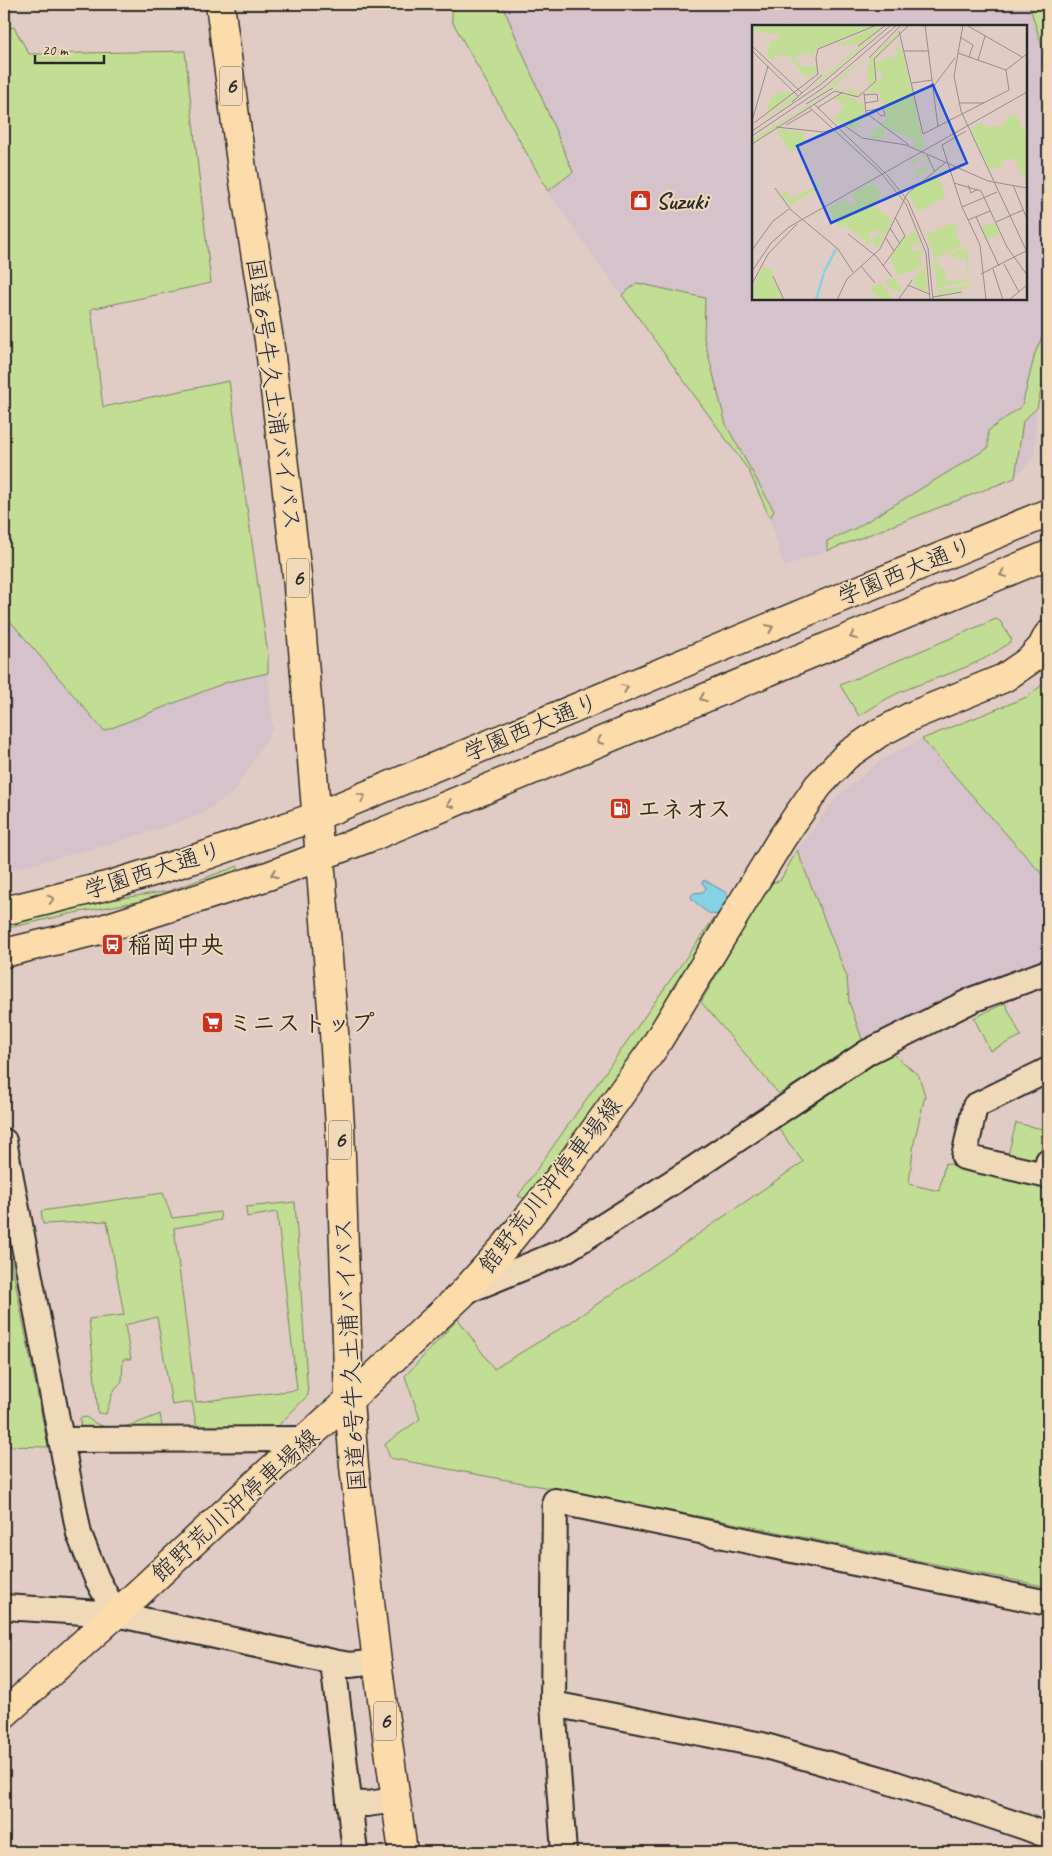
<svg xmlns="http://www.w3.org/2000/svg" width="1052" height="1856" font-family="Caveat,'Klee One',sans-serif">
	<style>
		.built { fill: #d5c2cb; fill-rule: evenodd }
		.green { fill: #c2dd94; stroke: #768460 }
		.water { fill: #84d2e3; stroke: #608f99 }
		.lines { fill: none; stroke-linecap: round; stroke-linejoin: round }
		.minor-casing { stroke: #2b2b2b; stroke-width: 28 }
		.major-casing { stroke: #2b2b2b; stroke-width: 31 }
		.highway-casing { stroke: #2b2b2b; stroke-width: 31 }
		.minor { stroke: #f0d9b9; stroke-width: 24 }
		.major { stroke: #fddcac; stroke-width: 28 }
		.highway { stroke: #fddcac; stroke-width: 28 }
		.oneway { stroke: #94846c }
		.labels { text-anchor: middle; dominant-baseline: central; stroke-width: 4; stroke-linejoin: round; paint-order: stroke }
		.shield { fill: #f0d9b9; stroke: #665f56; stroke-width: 1 }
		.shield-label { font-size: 22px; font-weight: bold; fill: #2b2b2b }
		.poi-label { font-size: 24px; font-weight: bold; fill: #2b2b2b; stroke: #f0d9b9; text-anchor: start }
		.street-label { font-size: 24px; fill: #2b2b2b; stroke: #f0d9b9 }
		.inset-river { fill: none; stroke: #84d2e3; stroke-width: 2.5 }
		.inset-road { fill: none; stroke: #988c87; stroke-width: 1 }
		.view { fill: #1d4ed8; fill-opacity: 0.15; stroke: #1d4ed8; stroke-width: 2.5 }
		.inset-edge { fill: none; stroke: #2b2b2b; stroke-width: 2.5 }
	</style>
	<rect width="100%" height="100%" fill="#e0ccc4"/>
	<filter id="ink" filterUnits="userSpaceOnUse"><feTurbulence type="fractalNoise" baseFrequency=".02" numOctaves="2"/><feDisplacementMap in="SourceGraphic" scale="10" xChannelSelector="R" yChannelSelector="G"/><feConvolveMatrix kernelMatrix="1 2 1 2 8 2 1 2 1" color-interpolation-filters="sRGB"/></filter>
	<g filter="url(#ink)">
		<g class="built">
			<path d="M 453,4 L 1029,4 L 1048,66 L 1048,361 L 1037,408 L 1034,457 L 1015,478 L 784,567 L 770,518 L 749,471 L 552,198 L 452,21 ZM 753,26 L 1026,26 L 1026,299 L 753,299 Z"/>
			<path d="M 4,614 L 104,731 L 227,682 L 268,673 L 273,728 L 234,792 L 200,815 L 108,845 L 4,871 Z"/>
			<path d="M 922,739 L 1048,881 L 1048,963 L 863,1042 L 849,1001 L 847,976 L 797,850 L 837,797 L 881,760 Z"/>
		</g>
		<g class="green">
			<path d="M 452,4 L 502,4 L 573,172 L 548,191 L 452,21 Z"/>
			<path d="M 1029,4 L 1048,4 L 1048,66 Z"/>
			<path d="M 14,27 L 29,54 L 185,51 L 211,283 L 91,309 L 103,407 L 229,381 L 268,655 L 268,673 L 227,682 L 104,731 L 4,614 L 4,30 Z"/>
			<path d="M 637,283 L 705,298 L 704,338 L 726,425 L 774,511 L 770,518 L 749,471 L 622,295 Z"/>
			<path d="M 1048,324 L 1048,361 L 1037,408 L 1023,421 L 1015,478 L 827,551 L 827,541 L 856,528 L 988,448 L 988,431 L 1022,406 L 1035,353 Z"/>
			<path d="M 996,619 L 1000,621 L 1012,640 C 982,667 933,677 896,694 C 883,700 871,709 859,716 L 840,685 Z"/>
			<path d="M 1048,680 L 1048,881 L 922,739 L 1027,697 Z"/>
			<path d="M 797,850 L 847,977 L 849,1002 L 863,1042 L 779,1094 L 701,1002 L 770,883 L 780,881 Z"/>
			<path d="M 238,866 L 239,872 L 170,896 L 74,913 L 4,929 L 4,922 L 70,906 L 169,891 Z"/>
			<path d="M 714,918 L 680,986 L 529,1200 L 518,1196 Z"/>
			<path d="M 1005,1003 L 1021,1036 L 990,1051 L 974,1018 Z"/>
			<path d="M 889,1050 L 919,1076 L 925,1096 L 914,1142 L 909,1184 L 939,1191 L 945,1163 L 1048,1187 L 1048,1587 L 708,1518 L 390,1458 L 385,1444 L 420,1419 L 405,1376 L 458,1319 L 494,1369 L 568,1324 L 803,1162 L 776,1125 Z"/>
			<path d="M 1016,1123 L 1047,1130 L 1039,1160 L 1033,1161 L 1008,1155 Z"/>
			<path d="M 163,1193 L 172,1218 L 220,1212 L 221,1220 L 174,1228 L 196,1402 L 297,1390 L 277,1212 L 247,1217 L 246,1207 L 295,1202 L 308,1395 L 277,1427 L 197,1428 L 192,1402 L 172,1405 L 157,1317 L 125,1325 L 131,1359 L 123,1359 L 122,1381 L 113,1391 L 106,1414 L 98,1413 L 89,1319 L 124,1315 L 107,1221 L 43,1224 L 41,1211 Z"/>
			<path d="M 4,1226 L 48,1447 L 4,1446 Z"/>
			<path d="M 160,1414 L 163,1433 L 81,1431 L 80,1418 L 86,1417 C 110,1437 135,1424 160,1414 Z"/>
		</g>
		<path class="water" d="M 704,880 L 727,893 L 727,898 L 719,914 C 708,917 700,906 692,899 L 691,896 L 694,893 L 703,892 L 706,888 L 702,882 Z"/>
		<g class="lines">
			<defs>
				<g id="minor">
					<path d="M 1048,1070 L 975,1106 L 964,1157 L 1044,1175 L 1048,1161"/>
					<path d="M 4,1141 L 79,1534 L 97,1579 L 116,1614"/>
					<path d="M 462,1293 L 564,1251 L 696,1167 L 868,1052 L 974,999 L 1048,972"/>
					<path d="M 61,1440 L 306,1439"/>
					<path d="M 4,1607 L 116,1614 L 333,1662 L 355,1852"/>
					<path d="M 333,1662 L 350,1665 L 377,1662"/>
					<path d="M 553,1704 L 762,1745 L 884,1780 L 1025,1827 L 1048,1836"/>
					<path d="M 349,1803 L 367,1804 L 396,1800"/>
					<path d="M 564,1852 L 553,1704 L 555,1501 L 1048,1603"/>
				</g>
				<g id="major">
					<path d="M 4,911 L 110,885 L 207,855 L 317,816 L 818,607 L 1048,513"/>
					<path d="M 4,953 L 96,931 L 268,876 L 376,835 L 1048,555"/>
					<path d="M 4,1714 L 116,1614 L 274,1467 L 349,1400 L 462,1294 L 507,1244 L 569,1166 L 653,1049 L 782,838 L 818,786 L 846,756 L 879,733 L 914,715 L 1004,678 L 1030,660 L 1042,647 L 1048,635"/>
				</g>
				<path id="highway" d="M 220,4 L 242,169 L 269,340 L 297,575 L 334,1032 L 340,1127 L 349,1400 L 354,1466 L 377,1662 L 403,1852"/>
			</defs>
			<use href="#minor" class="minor-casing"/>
			<use href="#major" class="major-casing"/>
			<use href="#highway" class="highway-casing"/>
			<use href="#minor" class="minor"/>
			<use href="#major" class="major"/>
			<use href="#highway" class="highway"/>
		</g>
		<defs><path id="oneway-chevron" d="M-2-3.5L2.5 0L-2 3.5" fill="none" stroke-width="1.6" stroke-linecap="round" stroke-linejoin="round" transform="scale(1.25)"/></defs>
		<g class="oneway">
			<use href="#oneway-chevron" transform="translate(1003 574) rotate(157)"/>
			<use href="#oneway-chevron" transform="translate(770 628) rotate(-23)"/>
			<use href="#oneway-chevron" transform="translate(853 636) rotate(158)"/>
			<use href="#oneway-chevron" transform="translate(625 688) rotate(-22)"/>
			<use href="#oneway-chevron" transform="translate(703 698) rotate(158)"/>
			<use href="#oneway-chevron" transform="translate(600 741) rotate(157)"/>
			<use href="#oneway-chevron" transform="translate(362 797) rotate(-23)"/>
			<use href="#oneway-chevron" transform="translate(450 804) rotate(157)"/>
			<use href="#oneway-chevron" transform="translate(274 874) rotate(159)"/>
			<use href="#oneway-chevron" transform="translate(51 899) rotate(-14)"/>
		</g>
	</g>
	<defs>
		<symbol id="shop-square" viewBox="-11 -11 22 22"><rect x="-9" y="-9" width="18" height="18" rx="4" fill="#c8321e" stroke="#f0d9b9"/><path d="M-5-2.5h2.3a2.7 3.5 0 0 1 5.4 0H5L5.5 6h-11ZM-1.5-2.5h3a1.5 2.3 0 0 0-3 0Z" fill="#fff"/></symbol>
		<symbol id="fuel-square" viewBox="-11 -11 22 22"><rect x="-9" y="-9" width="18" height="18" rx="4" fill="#c8321e" stroke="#f0d9b9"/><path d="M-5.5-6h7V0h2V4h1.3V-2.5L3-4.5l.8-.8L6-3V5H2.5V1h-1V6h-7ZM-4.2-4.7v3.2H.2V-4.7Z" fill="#fff"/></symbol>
		<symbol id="bus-square" viewBox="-11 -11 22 22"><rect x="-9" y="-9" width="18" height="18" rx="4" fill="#c8321e" stroke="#f0d9b9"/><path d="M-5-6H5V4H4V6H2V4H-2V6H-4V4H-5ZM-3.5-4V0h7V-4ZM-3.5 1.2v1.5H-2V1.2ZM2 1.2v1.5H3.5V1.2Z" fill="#fff"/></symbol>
		<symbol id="supermarket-square" viewBox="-11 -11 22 22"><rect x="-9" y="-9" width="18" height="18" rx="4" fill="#c8321e" stroke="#f0d9b9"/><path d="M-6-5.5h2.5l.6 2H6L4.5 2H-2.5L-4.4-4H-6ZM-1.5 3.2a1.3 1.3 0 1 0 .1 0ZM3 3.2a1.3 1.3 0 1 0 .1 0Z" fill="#fff"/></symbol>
	</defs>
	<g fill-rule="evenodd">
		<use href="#shop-square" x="628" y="188" width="25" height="25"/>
		<use href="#fuel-square" x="608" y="796" width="25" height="25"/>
		<use href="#bus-square" x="100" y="932" width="25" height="25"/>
		<use href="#supermarket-square" x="200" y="1010" width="25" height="25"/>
	</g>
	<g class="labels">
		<g class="shield">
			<rect x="220" y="66.5" width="22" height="39" rx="4"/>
			<rect x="287" y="558.5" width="22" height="39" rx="4"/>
			<rect x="329" y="1120.5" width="22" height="39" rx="4"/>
			<rect x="374" y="1701.5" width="22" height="39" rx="4"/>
		</g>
		<g class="shield-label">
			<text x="231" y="86">6</text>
			<text x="298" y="578">6</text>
			<text x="340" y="1140">6</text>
			<text x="385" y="1721">6</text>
		</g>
		<g class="poi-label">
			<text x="656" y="201">Suzuki</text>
			<text x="637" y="809">エネオス</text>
			<text x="128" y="945">稲岡中央</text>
			<text x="228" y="1023">ミニストップ</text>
		</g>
		<g class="street-label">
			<text transform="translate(274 394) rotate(82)">国道6号牛久土浦バイパス</text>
			<text transform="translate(905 571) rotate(-22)">学園西大通り</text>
			<text transform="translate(531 727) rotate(-22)">学園西大通り</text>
			<text transform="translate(153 870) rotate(-17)">学園西大通り</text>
			<text transform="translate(550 1185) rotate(-52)">館野荒川沖停車場線</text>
			<text transform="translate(350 1355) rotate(-93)">国道6号牛久土浦バイパス</text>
			<text transform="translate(235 1505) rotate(-42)">館野荒川沖停車場線</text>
		</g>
	</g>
	<g transform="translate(752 25)">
		<rect width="275" height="275" fill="#e0ccc4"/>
		<path d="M 0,0 L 124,0 L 66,23 L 61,29 L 63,36 L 57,27 L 42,32 L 50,41 L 65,42 L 65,48 L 53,52 L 37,31 L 24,30 L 21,36 L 15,31 L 18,16 L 28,13 L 28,10 L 1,6 ZM 127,0 L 133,0 L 106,19 L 83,21 ZM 146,6 L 147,9 L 121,34 L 124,55 L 118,62 L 115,58 L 119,53 L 114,53 L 118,34 ZM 126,8 L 80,48 L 53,68 L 106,22 ZM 146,21 L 151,27 L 173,123 L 161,122 L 163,117 L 158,113 L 127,99 L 136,93 L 130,74 L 127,74 L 129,67 L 114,69 L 125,56 L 130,55 L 129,46 L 124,47 L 123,37 L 130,36 L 137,30 L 142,34 L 147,29 L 143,24 ZM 114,31 L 84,60 L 62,73 L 80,59 ZM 83,64 L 101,64 L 104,68 L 112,66 L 105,72 L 90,65 L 82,65 L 0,118 L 0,114 ZM 36,66 L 39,69 L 18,86 L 15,83 L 20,70 ZM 87,69 L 104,74 L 106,78 L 111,84 L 106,76 L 112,79 L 112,87 L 103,106 L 93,98 L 85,98 L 76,89 L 83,94 L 93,79 L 81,73 ZM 42,70 L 44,72 L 39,77 L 6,99 ZM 265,90 L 270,105 L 275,104 L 275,160 L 262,133 L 250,136 L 252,141 L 237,144 L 219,103 L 230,98 L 238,102 L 250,101 L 256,92 ZM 127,101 L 134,105 L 130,114 L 116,112 ZM 28,104 L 53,108 L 53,116 L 39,128 L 25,106 ZM 172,130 L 178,137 L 171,144 L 180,145 L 166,150 L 167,156 L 161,142 L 164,145 L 176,138 L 171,131 L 160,141 L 158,137 ZM 184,147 L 194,172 L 166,187 L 156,169 ZM 73,151 L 66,164 L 38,180 L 29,169 L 34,165 L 38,174 L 63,162 ZM 120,157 L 129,167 L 123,182 L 140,194 L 133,211 L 122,204 L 118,208 L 118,215 L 127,210 L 132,213 L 125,224 L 121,216 L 112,220 L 114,216 L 92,200 L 87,204 L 77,183 L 93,174 L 99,181 L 105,178 L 100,169 ZM 204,197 L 206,201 L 202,203 L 210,222 L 182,232 L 175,209 ZM 242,197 L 247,209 L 235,215 L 230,202 ZM 163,206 L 169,222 L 164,218 L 159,221 L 161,226 L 169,224 L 171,229 L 165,231 L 171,240 L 162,246 L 145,250 L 138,233 L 154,211 ZM 215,223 L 217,256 L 185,263 L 182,234 ZM 198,228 L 202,234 L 214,233 L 216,255 L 194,255 L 194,246 L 187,241 L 186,232 ZM 173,240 L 175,262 L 175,268 L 164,263 L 161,256 ZM 12,242 L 21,245 L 20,249 L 30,272 L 25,275 L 3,275 L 2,268 L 0,275 L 1,264 L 5,253 ZM 143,253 L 150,265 L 148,269 L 145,265 L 140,266 L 133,255 ZM 129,257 L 140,273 L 138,275 L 128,275 L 118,263 ZM 217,259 L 217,263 L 186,270 L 185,266 Z" fill="#c2dd94" fill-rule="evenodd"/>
		<path class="inset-river" d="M 72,247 L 84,224M 64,275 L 72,248"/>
		<path class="inset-road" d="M 173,0 L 186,102M 211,0 L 202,51 L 209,86 L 275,227M 216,1 L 270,32M 147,6 L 171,109 L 257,65 L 254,45M 208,12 L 221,20 L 217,32M 0,21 L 50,68M 106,21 L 134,0M 0,26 L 46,71M 152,26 L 177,26M 206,28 L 254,45M 117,33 L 149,0M 226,35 L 233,11M 254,45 L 275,29M 160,58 L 180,55M 181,62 L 203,33M 112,68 L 114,88 L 157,120M 112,70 L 125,69 L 126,76 L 113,78M 40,77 L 70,50M 208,78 L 232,78M 54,79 L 81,63M 62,79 L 135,150 L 156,176 L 176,223 L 181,275M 57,82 L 129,148 L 154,179 L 174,228 L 178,275M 65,83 L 91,67M 114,86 L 131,83 L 133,90 L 129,91 L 123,85M 0,96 L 16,41M 2,98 L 66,49 L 64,33 L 66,24 L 125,0M 34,100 L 60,85M 24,102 L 71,107 L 93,101 L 110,113 L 154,120 L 236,156 L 275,163M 0,106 L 68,60 L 139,0M 214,106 L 190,120 L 210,182 L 228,220 L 234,275M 0,111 L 71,63 L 145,0M 0,119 L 83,66 L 106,72 L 124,56 L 122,34 L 157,0M 175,130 L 183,147M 202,158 L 229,166 L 255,222 L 275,250M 216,160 L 219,168 L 226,164M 261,160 L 275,194M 23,163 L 39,185 L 86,224 L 101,247M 210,182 L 245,167M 224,192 L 247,241M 216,195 L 238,186M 244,197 L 271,185M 138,203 L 148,219M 96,209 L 124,231 L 140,252M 134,213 L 142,226M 0,225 L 21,196 L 37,184M 252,239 L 267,267M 109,241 L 123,258M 131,241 L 153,211 L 143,192M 241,244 L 251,275M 0,246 L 19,218 L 37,202 L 275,67M 229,249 L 274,226M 21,251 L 32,275M 0,259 L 16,229 L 45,199M 156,260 L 177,269M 181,272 L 210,267M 85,275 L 95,254 L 128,224 L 155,169 L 194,137M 146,275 L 160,255M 257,275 L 275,260"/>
		<path class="view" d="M 181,60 L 215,138 L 79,198 L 45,121 Z"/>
		<rect width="275" height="275" class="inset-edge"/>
	</g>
	<rect width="1052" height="1856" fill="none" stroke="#f0d9b9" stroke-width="20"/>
	<rect x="10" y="10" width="1032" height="1836" fill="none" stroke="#2b2b2b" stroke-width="2" filter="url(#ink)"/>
	<path d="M35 55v8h69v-8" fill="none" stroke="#2b2b2b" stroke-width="2.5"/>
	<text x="42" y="55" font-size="15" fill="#2b2b2b" stroke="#f0d9b9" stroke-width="4" paint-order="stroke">20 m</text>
</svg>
